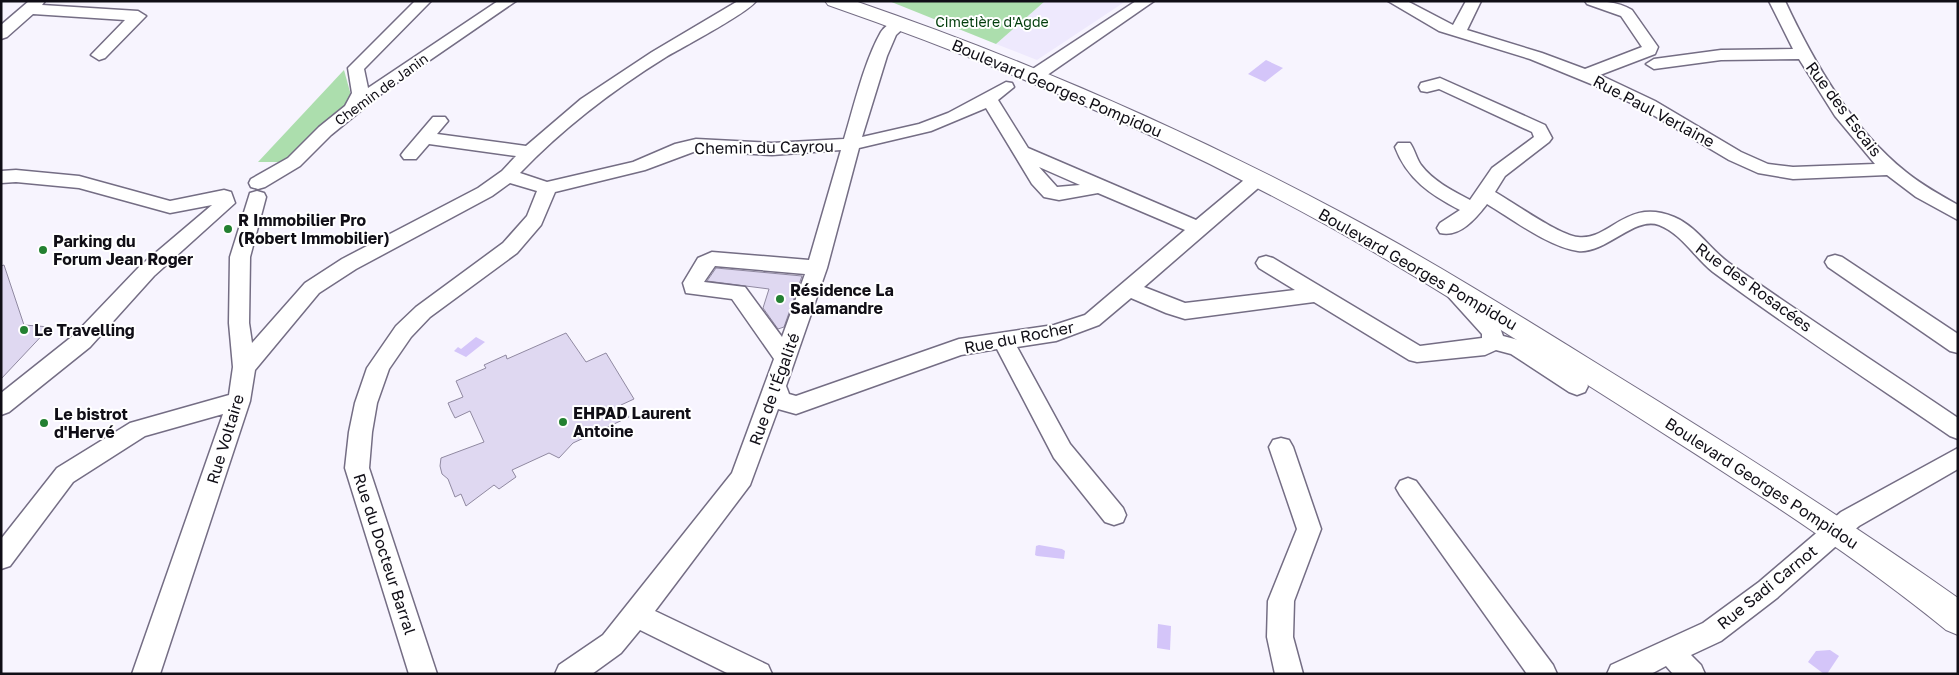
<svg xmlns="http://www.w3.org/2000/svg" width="1959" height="675" font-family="'Golos Text',sans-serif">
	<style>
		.built { fill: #eee9fd }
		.green { fill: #acdead }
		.water { fill: #d4c5f9 }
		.building { fill: #dfd8f1; stroke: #9089a1 }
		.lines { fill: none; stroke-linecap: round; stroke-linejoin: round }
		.minor-casing { stroke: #746d84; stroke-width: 3 }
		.tertiary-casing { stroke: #746d84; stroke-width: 2 }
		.minor { fill: #fff; fill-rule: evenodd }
		.tertiary { fill: #fff; fill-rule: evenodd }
		.poi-dot { fill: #238031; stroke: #fff; stroke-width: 2 }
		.labels { text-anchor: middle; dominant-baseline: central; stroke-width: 4; stroke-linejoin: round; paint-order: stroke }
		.far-park-label { font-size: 14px; fill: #003c0b; stroke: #fff }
		.far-street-label { font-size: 14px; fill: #100e16; stroke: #fff }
		.street-label { font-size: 16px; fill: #100e16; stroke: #fff }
		.poi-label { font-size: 16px; font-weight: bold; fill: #100e16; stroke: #fff; text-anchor: start }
	</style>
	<rect width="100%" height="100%" fill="#f7f4fe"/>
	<path class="built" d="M 1045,1 L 1126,1 L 1037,60 L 996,44 Z"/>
	<g class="green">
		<path d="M 889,1 L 1045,1 L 996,44 Z"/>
		<path d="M 344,70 L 352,99 L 286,162 L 258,162 Z"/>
	</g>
	<g class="water">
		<path d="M 1266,60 L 1283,68 L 1265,82 L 1248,74 Z"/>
		<path d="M 476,337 L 485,342 L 466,357 L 454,351 L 458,347 L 461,349 Z"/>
		<path d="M 1039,545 L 1062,549 L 1065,551 L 1064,559 L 1037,556 L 1035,555 L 1036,546 Z"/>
		<path d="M 1158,624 L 1171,626 L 1170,650 L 1157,648 Z"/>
		<path d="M 1830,650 L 1839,656 L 1827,674 L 1824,674 L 1808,662 L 1816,651 Z"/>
	</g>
	<g class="building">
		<path d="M 4,265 L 24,325 L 50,327 L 1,379 L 1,266 Z"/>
		<path d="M 716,268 L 802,276 L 784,327 L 778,329 L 763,308 L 769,289 L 707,281 Z"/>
		<path d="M 566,333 L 586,362 L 606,353 L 634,399 L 621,405 L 629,417 L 573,443 L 559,458 L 549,453 L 512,470 L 516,477 L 499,489 L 494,485 L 466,506 L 461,494 L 455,497 L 448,479 L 442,474 L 440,466 L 441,458 L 484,442 L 470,411 L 455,418 L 451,410 L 448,403 L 463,397 L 456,381 L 486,368 L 484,365 L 506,355 L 507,359 Z"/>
	</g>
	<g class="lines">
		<defs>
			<g id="minor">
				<path d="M 29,1 L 45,1 L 42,5 L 138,11 L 146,16 L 105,58 L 99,60 L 91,55 L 125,20 L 33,14 L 7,37 L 1,39 L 1,25 Z"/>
				<path d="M 415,1 L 431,1 L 364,69 L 368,88 L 498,1 L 516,1 L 385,91 L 331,135 L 300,166 L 265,187 L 258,189 L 251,187 L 249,183 L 251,179 L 288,158 L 319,127 L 345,106 L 352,93 L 348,68 Z"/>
				<path d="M 738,1 L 756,1 C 748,13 683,47 666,57 C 613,90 563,128 520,173 L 547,182 L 633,162 L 675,144 L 696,139 L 772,143 L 844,139 C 854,106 864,62 881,32 C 885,26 893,21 900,19 L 908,24 L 896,35 L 887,56 L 862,137 L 919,124 L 948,113 L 1006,82 L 1012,83 L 1014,87 L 998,100 L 1028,148 L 1196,220 L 1250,175 L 1264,175 L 1266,179 L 1264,183 L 1144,287 L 1185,303 L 1295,290 L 1259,268 L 1256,263 L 1259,258 L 1266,256 L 1273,258 L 1420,346 L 1482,338 L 1482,334 L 1445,293 L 1448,288 L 1455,286 L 1462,288 L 1499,325 L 1503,336 L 1526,342 L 1585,380 L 1588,386 L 1585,392 L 1577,395 L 1569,392 L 1511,354 L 1496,350 L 1485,355 L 1417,362 L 1409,360 L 1314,302 L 1185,319 L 1166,313 L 1131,298 L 1099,325 L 1056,341 L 1017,347 L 1070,444 L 1123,508 L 1126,515 L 1123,522 L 1114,525 L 1105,522 L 1054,458 L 997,349 L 961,355 L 796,414 L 778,409 L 750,485 L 655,611 L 768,665 L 772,674 L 729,674 L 640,630 L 621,653 L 592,674 L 555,674 L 559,665 L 603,635 L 732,473 L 774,359 L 732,299 L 686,293 L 683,283 L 698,258 L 712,252 L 809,260 L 841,150 L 772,155 L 696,151 L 645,170 L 555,192 L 541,225 L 517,253 L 430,317 L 411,337 L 389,369 L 377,403 L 372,432 L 369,468 L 437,674 L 409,674 L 345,468 L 349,432 L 355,403 L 367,368 L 396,326 L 416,307 L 503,243 L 527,216 L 537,191 L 510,183 L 492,196 L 356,269 L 319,293 L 255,370 L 250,401 L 160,674 L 132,674 L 223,414 L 145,436 L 73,482 L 10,566 L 1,569 L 1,539 L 57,468 L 130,423 L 229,395 L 233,367 L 229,323 L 230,257 L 250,193 L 257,191 L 264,193 L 266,197 L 250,257 L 249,323 L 252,343 L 305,283 L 342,259 L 478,188 L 502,171 L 516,156 L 429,144 L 416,159 L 404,159 L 401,155 L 404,151 L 433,117 L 445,117 L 448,121 L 437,134 L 526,146 L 581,99 L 652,52 ZM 986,108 L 1032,184 L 1044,197 L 1059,200 L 1098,193 L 1185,230 L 1085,315 L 1054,325 L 959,339 L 796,396 L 789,394 L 786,386 L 827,268 L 859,148 L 931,131 ZM 1039,167 L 1080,185 L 1057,187 ZM 715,266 L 805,274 L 782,337 L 745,287 L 704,282 Z"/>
				<path d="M 1136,1 L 1154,1 L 1040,80 L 1028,80 L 1026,76 L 1028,72 Z"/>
				<path d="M 1388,1 L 1407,1 L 1453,25 L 1466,1 L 1481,1 L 1467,30 L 1542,53 L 1585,69 L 1642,47 L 1621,16 L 1587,4 L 1585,1 C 1601,1 1617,1 1632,10 L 1658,47 L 1655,54 L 1600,75 L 1655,101 L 1741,152 L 1768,164 L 1793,167 L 1875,164 L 1835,116 L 1799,59 L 1721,60 L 1654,69 L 1646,64 L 1654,59 L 1721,50 L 1793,49 L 1769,1 L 1785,1 C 1814,63 1852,129 1906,172 C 1922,185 1940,195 1958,205 L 1958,220 L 1916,197 L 1887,175 L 1793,179 L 1758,173 L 1729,160 L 1643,109 L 1596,86 L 1530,59 L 1439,31 Z"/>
				<path d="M 1440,78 L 1545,125 L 1552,138 L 1549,142 L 1505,176 L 1495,192 C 1514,203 1559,235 1578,237 C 1610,241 1626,197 1674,217 C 1696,226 1710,249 1729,263 C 1804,316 1881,366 1958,418 L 1958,439 L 1950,436 C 1871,382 1790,329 1713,272 C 1695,258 1681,233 1659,225 C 1634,216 1606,254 1578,251 C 1549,247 1512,219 1487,204 C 1476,218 1460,238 1440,233 L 1437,228 L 1440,223 L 1460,210 C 1431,195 1407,179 1395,147 L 1398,143 L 1410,143 C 1415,150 1416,158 1421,165 C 1433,181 1453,191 1470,200 L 1492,168 L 1534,137 L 1532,132 L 1439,89 L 1427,92 L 1421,91 L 1419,87 L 1421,83 Z"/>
				<path d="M 16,170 L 79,176 L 170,201 L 224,190 L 231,192 L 235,203 L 154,276 L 90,347 L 9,412 L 1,415 L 1,393 L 74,335 L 140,266 L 212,205 L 170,213 L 79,188 L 16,182 L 1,183 L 1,171 Z"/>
				<path d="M 1835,255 L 1842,257 L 1958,334 L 1958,353 L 1950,351 L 1828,267 L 1825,262 L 1828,257 Z"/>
				<path d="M 1281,438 L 1289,440 L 1293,447 L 1321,529 L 1294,601 L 1293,637 L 1303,674 L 1275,674 L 1267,637 L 1268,601 L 1297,529 L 1269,447 L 1273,440 Z"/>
				<path d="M 1958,448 L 1958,469 L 1859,526 L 1777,598 L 1721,641 L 1691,655 L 1701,665 L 1705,674 L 1673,674 L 1666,666 L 1651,674 L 1607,674 L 1611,665 L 1703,623 L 1759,582 L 1841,512 Z"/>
				<path d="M 1408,478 L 1416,481 L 1553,665 L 1557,674 L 1527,674 L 1400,495 L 1396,488 L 1400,481 Z"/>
			</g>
			<path id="tertiary" d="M 825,1 L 855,1 C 1024,59 1187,130 1344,214 C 1436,263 1525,319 1614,374 C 1720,439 1825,506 1928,577 L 1958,598 L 1958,635 L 1946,630 C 1843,546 1728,475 1616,403 C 1521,343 1428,282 1330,227 C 1169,138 1001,65 828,5 Z"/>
		</defs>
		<use href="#minor" class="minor-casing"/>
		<use href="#tertiary" class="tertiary-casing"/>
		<use href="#minor" class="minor"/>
		<use href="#tertiary" class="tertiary"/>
	</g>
	<g class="poi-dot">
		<circle cx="228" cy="229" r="5"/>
		<circle cx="43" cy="250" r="5"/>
		<circle cx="780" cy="299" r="5"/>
		<circle cx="24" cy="330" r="5"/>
		<circle cx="563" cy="422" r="5"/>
		<circle cx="44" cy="423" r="5"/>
	</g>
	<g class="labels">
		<g class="far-park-label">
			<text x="992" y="21">Cimetière d'Agde</text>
		</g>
		<g class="far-street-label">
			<text transform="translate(381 89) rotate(-36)">Chemin de Janin</text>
		</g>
		<g class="street-label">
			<text transform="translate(1057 88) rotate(23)">Boulevard Georges Pompidou</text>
			<text transform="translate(1844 109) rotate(53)">Rue des Escais</text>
			<text transform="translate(1654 111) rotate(28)">Rue Paul Verlaine</text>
			<text transform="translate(764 147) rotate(-1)">Chemin du Cayrou</text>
			<text transform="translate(1418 269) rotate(30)">Boulevard Georges Pompidou</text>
			<text transform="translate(1754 287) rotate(36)">Rue des Rosacées</text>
			<text transform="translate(1019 337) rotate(-11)">Rue du Rocher</text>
			<text transform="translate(774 389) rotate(-70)">Rue de l'Égalité</text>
			<text transform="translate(225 439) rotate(-73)">Rue Voltaire</text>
			<text transform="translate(1762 483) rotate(33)">Boulevard Georges Pompidou</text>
			<text transform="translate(385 554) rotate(72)">Rue du Docteur Barral</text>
			<text transform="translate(1767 587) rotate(-39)">Rue Sadi Carnot</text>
		</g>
		<g class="poi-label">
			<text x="238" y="220">R Immobilier Pro<tspan x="238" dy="18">(Robert Immobilier)</tspan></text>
			<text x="53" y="241">Parking du<tspan x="53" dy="18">Forum Jean Roger</tspan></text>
			<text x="790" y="290">Résidence La<tspan x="790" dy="18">Salamandre</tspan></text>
			<text x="34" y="330">Le Travelling</text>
			<text x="573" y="413">EHPAD Laurent<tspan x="573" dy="18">Antoine</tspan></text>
			<text x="54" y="414">Le bistrot<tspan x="54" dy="18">d'Hervé</tspan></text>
		</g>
	</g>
	<rect width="1959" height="675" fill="none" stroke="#100e16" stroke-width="5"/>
</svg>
